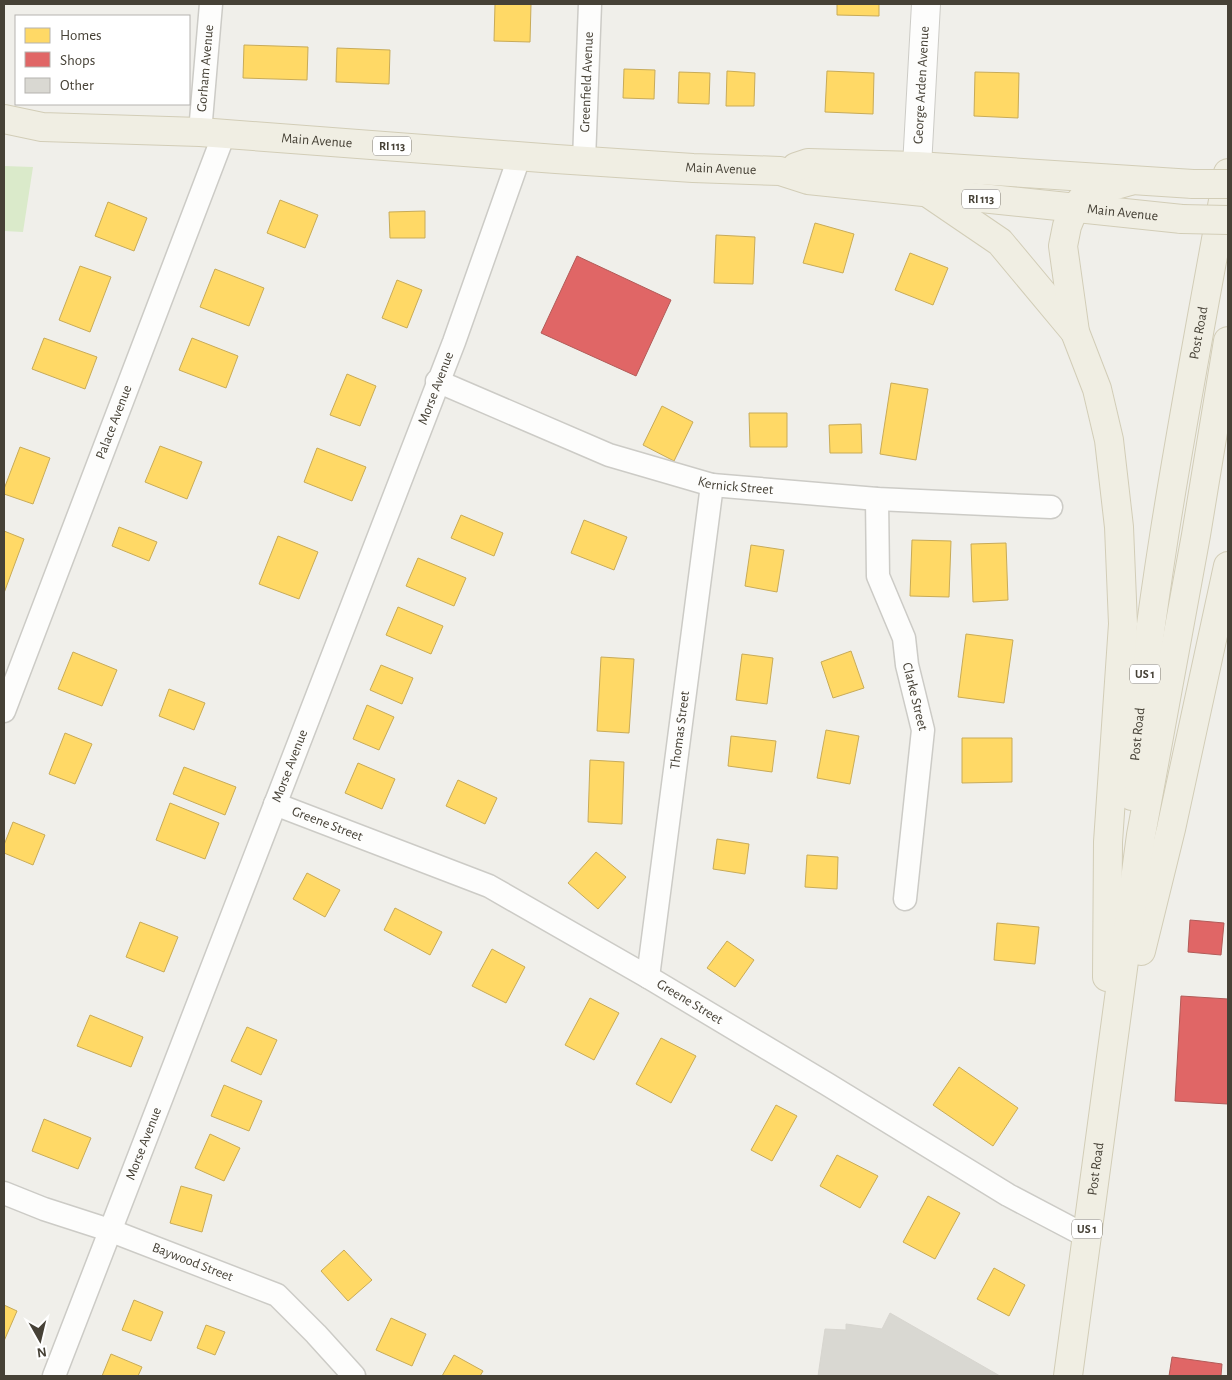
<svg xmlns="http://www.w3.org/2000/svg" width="1232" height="1380" font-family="'Alegreya Sans',sans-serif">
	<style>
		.green { fill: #daeaca }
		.homes { fill: #ffd966; stroke: #c8ab58 }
		.shops { fill: #e06666; stroke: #b25b58 }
		.building { fill: #d9d8d2; stroke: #d8d6d0 }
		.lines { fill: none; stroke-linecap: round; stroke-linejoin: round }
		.minor-casing { stroke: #cccbc6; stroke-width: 25 }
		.tertiary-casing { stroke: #cccbc6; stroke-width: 30 }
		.primary-casing { stroke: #d2cdb7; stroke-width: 30 }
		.minor { stroke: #fdfdfc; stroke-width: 22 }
		.tertiary { stroke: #fdfdfc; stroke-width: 28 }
		.primary { stroke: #f0eee3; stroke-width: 28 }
		.primary-bridge-casing { stroke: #d2cdb7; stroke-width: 30; stroke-linecap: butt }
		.primary-bridge { stroke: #f0eee3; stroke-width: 28 }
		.labels { text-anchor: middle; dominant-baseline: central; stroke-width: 5; stroke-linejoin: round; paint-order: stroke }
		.shield { fill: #fff; stroke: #7e7a72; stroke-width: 1 }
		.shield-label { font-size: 12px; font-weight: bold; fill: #464136 }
		.street-label { font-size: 14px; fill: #464136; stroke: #fff }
	</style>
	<rect width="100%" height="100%" fill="#f0efea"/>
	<path class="green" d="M 4,166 L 33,167 L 23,232 L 4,231 Z"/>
	<g class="homes">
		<path d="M 495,4 L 531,4 L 530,42 L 494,41 Z"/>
		<path d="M 837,4 L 879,4 L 879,16 L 837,15 Z"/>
		<path d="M 244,45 L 308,47 L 307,80 L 243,78 Z"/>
		<path d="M 337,48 L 390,50 L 389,84 L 336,82 Z"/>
		<path d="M 624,69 L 655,70 L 654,99 L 623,98 Z"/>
		<path d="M 727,71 L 755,73 L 754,106 L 726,106 Z"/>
		<path d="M 827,71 L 874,73 L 873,114 L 825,112 Z"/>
		<path d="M 679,72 L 710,73 L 709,104 L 678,103 Z"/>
		<path d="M 975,72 L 1019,73 L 1018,118 L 974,116 Z"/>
		<path d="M 280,200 L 318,215 L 305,248 L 267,233 Z"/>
		<path d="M 108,202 L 147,218 L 134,251 L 95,236 Z"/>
		<path d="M 425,211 L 425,238 L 390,238 L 389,212 Z"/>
		<path d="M 815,223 L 854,234 L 843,273 L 803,263 Z"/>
		<path d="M 716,235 L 755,237 L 753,284 L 714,283 Z"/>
		<path d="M 910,253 L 948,268 L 933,305 L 895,290 Z"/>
		<path d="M 80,266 L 111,277 L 90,332 L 59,320 Z"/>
		<path d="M 215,269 L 264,288 L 249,326 L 200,307 Z"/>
		<path d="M 397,280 L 422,290 L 407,328 L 382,318 Z"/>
		<path d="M 44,338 L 97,357 L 85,389 L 32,369 Z"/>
		<path d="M 192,338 L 238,356 L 226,388 L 179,370 Z"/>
		<path d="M 347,374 L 376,386 L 360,426 L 330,415 Z"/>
		<path d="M 891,383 L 928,389 L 916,460 L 880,454 Z"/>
		<path d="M 662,406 L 693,422 L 674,461 L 643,445 Z"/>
		<path d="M 749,413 L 787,413 L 787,447 L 750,447 Z"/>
		<path d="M 861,424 L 862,453 L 830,453 L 829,425 Z"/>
		<path d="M 160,446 L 202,462 L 187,499 L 145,482 Z"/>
		<path d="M 20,447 L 50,458 L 33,504 L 4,494 L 4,489 Z"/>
		<path d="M 317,448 L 366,467 L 352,501 L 304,482 Z"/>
		<path d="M 461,515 L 503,533 L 494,556 L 451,538 Z"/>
		<path d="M 584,520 L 627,537 L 614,570 L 571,553 Z"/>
		<path d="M 119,527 L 157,542 L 149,561 L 112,546 Z"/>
		<path d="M 4,531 L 24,539 L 4,593 Z"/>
		<path d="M 278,536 L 318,552 L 299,599 L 259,584 Z"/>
		<path d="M 912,540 L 951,541 L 949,597 L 910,596 Z"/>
		<path d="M 1006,543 L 1008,600 L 973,602 L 971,544 Z"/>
		<path d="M 751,545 L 784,550 L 777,592 L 745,586 Z"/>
		<path d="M 418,558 L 466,578 L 454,606 L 406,586 Z"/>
		<path d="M 398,607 L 443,626 L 431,654 L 386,635 Z"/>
		<path d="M 966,634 L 1013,640 L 1004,703 L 958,697 Z"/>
		<path d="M 851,651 L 864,688 L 833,698 L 821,662 Z"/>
		<path d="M 73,652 L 117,670 L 102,706 L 58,689 Z"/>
		<path d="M 742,654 L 773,658 L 767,704 L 736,700 Z"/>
		<path d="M 601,657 L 634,659 L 629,733 L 597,731 Z"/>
		<path d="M 381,665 L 413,678 L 402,704 L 370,690 Z"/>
		<path d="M 169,689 L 205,703 L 194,730 L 159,716 Z"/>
		<path d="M 367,705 L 394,717 L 379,750 L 353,739 Z"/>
		<path d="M 826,730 L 859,736 L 850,784 L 817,778 Z"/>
		<path d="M 65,733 L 92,744 L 75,784 L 49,774 Z"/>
		<path d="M 731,736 L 776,741 L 772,772 L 728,766 Z"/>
		<path d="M 962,738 L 1012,738 L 1012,782 L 962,783 Z"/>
		<path d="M 590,760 L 624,762 L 622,824 L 588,822 Z"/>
		<path d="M 358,763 L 395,779 L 382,809 L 345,793 Z"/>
		<path d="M 184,767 L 236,787 L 225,815 L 173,794 Z"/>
		<path d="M 458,780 L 497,798 L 485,824 L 446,806 Z"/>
		<path d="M 170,803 L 219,823 L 205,859 L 156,840 Z"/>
		<path d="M 13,822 L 45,835 L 33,865 L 4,853 L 4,845 Z"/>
		<path d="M 717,839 L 749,844 L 745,874 L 713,869 Z"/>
		<path d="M 596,852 L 626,877 L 598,909 L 568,883 Z"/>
		<path d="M 807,855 L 838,857 L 837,889 L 805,887 Z"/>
		<path d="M 307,873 L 340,890 L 325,917 L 293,899 Z"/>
		<path d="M 395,908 L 442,932 L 430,955 L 384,930 Z"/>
		<path d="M 140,922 L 178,937 L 164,972 L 126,957 Z"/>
		<path d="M 997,923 L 1039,927 L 1035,964 L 994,960 Z"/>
		<path d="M 727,941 L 754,960 L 735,987 L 707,968 Z"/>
		<path d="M 492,949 L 525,967 L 506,1003 L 472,986 Z"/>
		<path d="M 590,998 L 619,1013 L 594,1060 L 565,1045 Z"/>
		<path d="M 90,1015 L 143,1037 L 131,1067 L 77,1046 Z"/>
		<path d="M 247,1027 L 277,1040 L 261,1075 L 231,1061 Z"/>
		<path d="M 661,1038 L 696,1056 L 671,1103 L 636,1084 Z"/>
		<path d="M 959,1067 L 1018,1108 L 993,1146 L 933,1105 Z"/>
		<path d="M 224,1085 L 262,1101 L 249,1131 L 211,1116 Z"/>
		<path d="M 776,1105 L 797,1116 L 772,1161 L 751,1150 Z"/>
		<path d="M 44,1119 L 91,1138 L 78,1169 L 32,1151 Z"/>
		<path d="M 210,1134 L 240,1148 L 224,1181 L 195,1168 Z"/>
		<path d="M 837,1155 L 878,1176 L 860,1208 L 820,1186 Z"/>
		<path d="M 181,1186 L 212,1195 L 202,1232 L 170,1223 Z"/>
		<path d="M 928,1196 L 960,1213 L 935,1259 L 903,1242 Z"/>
		<path d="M 344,1250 L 372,1280 L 348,1301 L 321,1271 Z"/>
		<path d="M 994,1268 L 1025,1285 L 1009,1316 L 977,1299 Z"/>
		<path d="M 134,1300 L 163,1312 L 151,1341 L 122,1330 Z"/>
		<path d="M 4,1305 L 17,1311 L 4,1341 Z"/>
		<path d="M 391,1318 L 426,1334 L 412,1366 L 376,1350 Z"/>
		<path d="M 206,1325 L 225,1332 L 215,1355 L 197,1348 Z"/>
		<path d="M 111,1354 L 142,1367 L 138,1376 L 102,1376 Z"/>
		<path d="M 454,1355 L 483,1371 L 480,1376 L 442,1376 Z"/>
	</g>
	<g class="shops">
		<path d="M 577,256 L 671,300 L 636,376 L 541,333 Z"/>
		<path d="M 1190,920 L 1224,923 L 1221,955 L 1188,952 Z"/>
		<path d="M 1181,996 L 1228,999 L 1228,1104 L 1175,1101 Z"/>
		<path d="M 1172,1357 L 1222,1364 L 1221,1376 L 1169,1376 Z"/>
	</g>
	<path class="building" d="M 890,1313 L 1000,1376 L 818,1376 L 825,1329 L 846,1330 L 846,1324 L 882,1329 Z"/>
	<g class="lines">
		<defs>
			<g id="minor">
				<path id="s1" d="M 200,132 L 211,4"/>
				<path id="s2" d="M 584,160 L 590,4"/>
				<path id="s3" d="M 437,381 L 609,455 L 712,485 L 877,499 L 1051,507"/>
				<path id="s4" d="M 877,499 L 878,576 L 904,638 L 907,665 L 923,730 L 905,899"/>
				<path id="s5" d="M 4,711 L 224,134"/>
				<path id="s6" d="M 275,804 L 489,886 L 648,977 L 827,1084 L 1008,1195 L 1086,1236"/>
				<path id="s7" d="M 648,977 L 712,485"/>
				<path id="s8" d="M 4,1193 L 44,1209 L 109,1230 L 277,1295 L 316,1334 L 354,1376"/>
				<path id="s9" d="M 54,1376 L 454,342 L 520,155"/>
			</g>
			<g id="tertiary">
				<path id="s10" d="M 917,166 L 926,4"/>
			</g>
			<g id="primary">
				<path id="s11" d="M 4,119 L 42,127 L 200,132 L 556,159 L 693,168 L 780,171 L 808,180 L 1182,219"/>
				<path d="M 796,167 L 808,163 L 917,166 L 1193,184"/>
				<path d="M 931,195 L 1000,242 L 1075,332"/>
				<path id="s12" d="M 1132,796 C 1149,587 1191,380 1228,173"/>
				<path d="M 1141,951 L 1171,829 L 1228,566"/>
				<path d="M 1107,977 L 1108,842 L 1123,624 L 1119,527 L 1109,440 L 1097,389 L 1075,332 L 1063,246 L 1067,226 L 1074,209 L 1087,193 L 1130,181"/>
				<path id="s13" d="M 1068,1376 L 1141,835 L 1196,535 L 1228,341"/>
			</g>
		</defs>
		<use href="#minor" class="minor-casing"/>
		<use href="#tertiary" class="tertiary-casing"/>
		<use href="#primary" class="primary-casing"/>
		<use href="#minor" class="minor"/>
		<use href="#tertiary" class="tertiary"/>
		<use href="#primary" class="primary"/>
		<defs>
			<g id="primary-bridge">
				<path d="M 1193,184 L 1228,184"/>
				<path d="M 1182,219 L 1228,220"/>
			</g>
		</defs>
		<use href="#primary-bridge" class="primary-bridge-casing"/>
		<use href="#primary-bridge" class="primary-bridge"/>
	</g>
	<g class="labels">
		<g class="shield">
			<rect x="373" y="136.5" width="38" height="19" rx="4"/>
			<rect x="962" y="189.5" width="38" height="19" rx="4"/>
			<rect x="1130" y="664.5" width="30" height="19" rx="4"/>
			<rect x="1072" y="1219.5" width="30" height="19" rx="4"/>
		</g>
		<g class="shield-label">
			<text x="392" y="146">RI 113</text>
			<text x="981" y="199">RI 113</text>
			<text x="1145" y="674">US 1</text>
			<text x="1087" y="1229">US 1</text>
		</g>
		<g class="street-label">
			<text stroke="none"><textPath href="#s1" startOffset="64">Gorham Avenue</textPath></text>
			<text stroke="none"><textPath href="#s2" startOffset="78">Greenfield Avenue</textPath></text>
			<text stroke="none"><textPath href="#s10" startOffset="81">George Arden Avenue</textPath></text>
			<text stroke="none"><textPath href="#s11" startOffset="314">Main Avenue</textPath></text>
			<text stroke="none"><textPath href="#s11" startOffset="719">Main Avenue</textPath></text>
			<text stroke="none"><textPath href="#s11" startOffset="1124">Main Avenue</textPath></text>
			<text stroke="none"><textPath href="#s12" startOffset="468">Post Road</textPath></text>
			<text stroke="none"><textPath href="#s9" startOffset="1059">Morse Avenue</textPath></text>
			<text stroke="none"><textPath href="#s5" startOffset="309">Palace Avenue</textPath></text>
			<text stroke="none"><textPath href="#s3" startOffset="318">Kernick Street</textPath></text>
			<text stroke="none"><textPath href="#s4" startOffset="204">Clarke Street</textPath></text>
			<text stroke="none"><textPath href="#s7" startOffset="249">Thomas Street</textPath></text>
			<text stroke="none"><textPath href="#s12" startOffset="62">Post Road</textPath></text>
			<text stroke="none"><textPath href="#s9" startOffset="654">Morse Avenue</textPath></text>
			<text stroke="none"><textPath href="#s6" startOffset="56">Greene Street</textPath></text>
			<text stroke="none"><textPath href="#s6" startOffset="461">Greene Street</textPath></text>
			<text stroke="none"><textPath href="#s9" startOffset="249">Morse Avenue</textPath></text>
			<text stroke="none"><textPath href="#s13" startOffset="209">Post Road</textPath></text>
			<text stroke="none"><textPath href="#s8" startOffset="201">Baywood Street</textPath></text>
		</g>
	</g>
	<rect width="1232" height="1380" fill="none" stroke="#464136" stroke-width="10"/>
	<rect x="15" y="15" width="175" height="90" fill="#ffffff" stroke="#b5b3af"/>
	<rect x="25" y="28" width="25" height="15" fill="#ffd966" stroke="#b5b3af"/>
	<text x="60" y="40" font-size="15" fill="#464136">Homes</text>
	<rect x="25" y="52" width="25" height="15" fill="#e06666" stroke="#b5b3af"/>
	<text x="60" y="65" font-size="15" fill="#464136">Shops</text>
	<rect x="25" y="78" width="25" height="15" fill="#d9d8d2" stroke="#b5b3af"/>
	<text x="60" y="90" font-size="15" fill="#464136">Other</text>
	<g transform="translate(40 1340) rotate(172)" stroke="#ffffff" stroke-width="4" paint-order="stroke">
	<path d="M0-4L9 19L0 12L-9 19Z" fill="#464136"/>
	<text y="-8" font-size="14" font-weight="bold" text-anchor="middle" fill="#464136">N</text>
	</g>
</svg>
